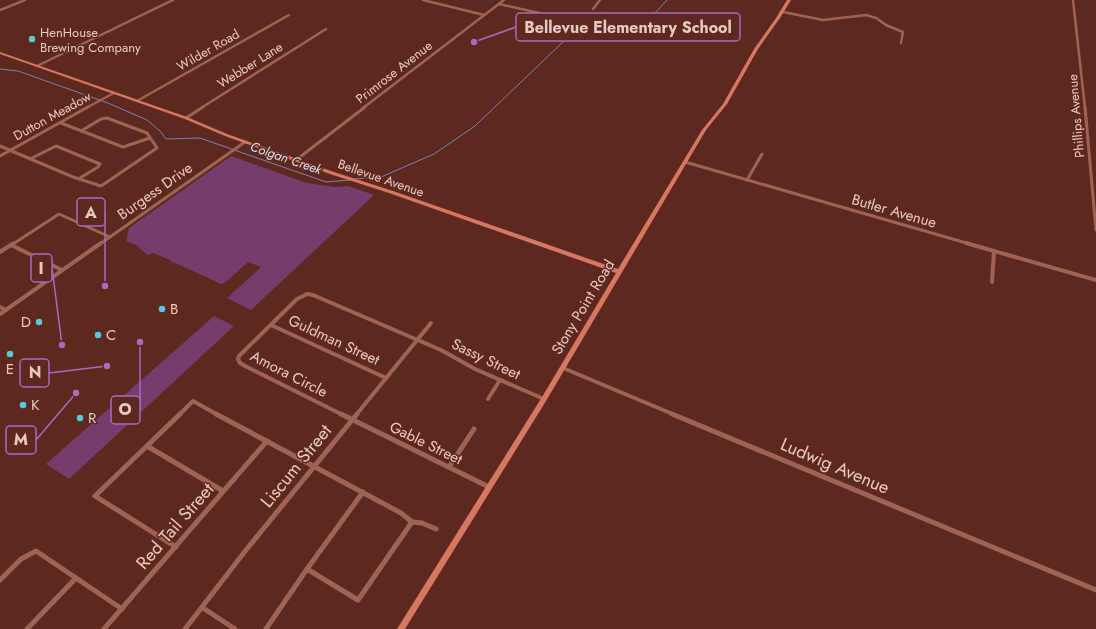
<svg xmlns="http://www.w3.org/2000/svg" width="1096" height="629" font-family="Jost,sans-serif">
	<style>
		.green { fill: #753c6c }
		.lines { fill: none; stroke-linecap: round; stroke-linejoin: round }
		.stream { stroke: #8080b3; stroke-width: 1 }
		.street-far3 { stroke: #9f6356; stroke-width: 2.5 }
		.street-far2 { stroke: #9f6356; stroke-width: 3 }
		.street-far1 { stroke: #9f6356; stroke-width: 4 }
		.street { stroke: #9f6356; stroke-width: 5 }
		.secondary { fill: #d67762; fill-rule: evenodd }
		.poi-dot { fill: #56c9e1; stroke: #5d291e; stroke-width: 1.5 }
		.labels { text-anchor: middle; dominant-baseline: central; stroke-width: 3; stroke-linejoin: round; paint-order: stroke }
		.far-poi-label { font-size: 13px; fill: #eac9c2; stroke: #5d291e; text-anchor: start }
		.far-street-label { font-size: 13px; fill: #eac9c2; stroke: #5d291e }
		.far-water-label { font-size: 13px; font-style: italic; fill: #dbe1f7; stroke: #5d291e }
		.street-label { font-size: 15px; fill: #eac9c2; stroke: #5d291e }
		.poi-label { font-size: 15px; fill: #eac9c2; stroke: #5d291e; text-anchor: start }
		.near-street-label { font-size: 18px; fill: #eac9c2; stroke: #5d291e }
		.leader { fill: none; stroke: #a76bc0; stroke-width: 1.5 }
		.callout-dot { fill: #a76bc0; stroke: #5d291e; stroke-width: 1.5 }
		.callout { fill: #5d291e; stroke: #a76bc0; stroke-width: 1.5 }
		.callout-label { font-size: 16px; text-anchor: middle; font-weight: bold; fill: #eac9c2 }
	</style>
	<rect width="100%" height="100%" fill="#5d291e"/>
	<g class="green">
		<path d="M 231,156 L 307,183 L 335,187 L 348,186 L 374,195 L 251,310 L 227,298 L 261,267 L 248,262 L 226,282 L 221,284 L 173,262 L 170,264 L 172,261 L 153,253 L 148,255 L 142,251 L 138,246 L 126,241 L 129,228 Z"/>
		<path d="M 214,316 L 234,326 L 69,479 L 46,464 Z"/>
	</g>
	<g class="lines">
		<g class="stream">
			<path d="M 0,69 L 18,71 L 108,103 L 147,120 L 160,131 L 166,139 L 200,138 L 326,182 L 350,180"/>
			<path d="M 355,179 L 381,177 L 434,154 L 475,126 L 588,18 L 603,13 L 641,17 L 655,13 L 667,0"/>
		</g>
		<g class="street-far3">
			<path d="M 423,0 L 484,15"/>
			<path d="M 1073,0 L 1085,108"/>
			<path d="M 499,4 L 566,19"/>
			<path d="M 593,9 L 600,0"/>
			<path d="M 0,10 L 25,0"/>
			<path d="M 783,12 L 823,20 L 866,15 L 876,18 L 886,25 L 903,32 L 901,43"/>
			<path d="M 37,66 L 173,0"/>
			<path d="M 137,101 L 289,15"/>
			<path d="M 86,108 L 114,93"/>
			<path d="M 201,108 L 326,29"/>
			<path d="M 363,108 L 504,0"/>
		</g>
		<g class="street-far2">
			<path d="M 1085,107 L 1096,230"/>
			<path d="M 186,118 L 203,107"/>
			<path d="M 61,123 L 123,147 L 150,138"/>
			<path d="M 0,146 L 73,177 L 101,186 L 157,148 L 147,133 L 107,118 L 101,119 L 81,131"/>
			<path d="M 0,156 L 88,107"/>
			<path d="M 30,159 L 56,146 L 100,164 L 98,167 L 80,178"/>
			<path d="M 296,160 L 365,107"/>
			<path d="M 685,162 L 970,244"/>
			<path d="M 747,180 L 762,154"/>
			<path d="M 13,244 L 59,214 L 110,237"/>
			<path d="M 100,244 L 245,142"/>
		</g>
		<g class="street-far1">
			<path d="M 966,243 L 1096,280"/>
			<path d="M 11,245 L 62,270"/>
			<path d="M 0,252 L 14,243"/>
			<path d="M 992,282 L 994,251"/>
			<path d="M 0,307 L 6,310"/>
			<path d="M 0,314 L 101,243"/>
			<path d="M 271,325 L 386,378"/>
			<path d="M 563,368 L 675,415"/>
			<path d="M 488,399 L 500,380"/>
			<path d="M 179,415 L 193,401 L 218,415"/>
			<path d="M 343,415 L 245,366 L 240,363 L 238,359 L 239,356 L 297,299 L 307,294 L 313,295 L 441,350 L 475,369 L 544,399"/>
			<path d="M 356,415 L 431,323"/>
		</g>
		<g class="street">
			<path d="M 216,414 L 401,513 L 412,522"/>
			<path d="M 341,414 L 489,487"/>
			<path d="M 672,414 L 1096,590"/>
			<path d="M 147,446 L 223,491"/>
			<path d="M 449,467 L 474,429"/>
			<path d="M 412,522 L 422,523 L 436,529"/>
			<path d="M 176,547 L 95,496 L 180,414"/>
			<path d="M 307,569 L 358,600 L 412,522"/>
			<path d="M 0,580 L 21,559 L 36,551 L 122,609"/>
			<path d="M 203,608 L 235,629"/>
			<path d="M 27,629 L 76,578"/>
			<path d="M 104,629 L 267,441"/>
			<path d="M 185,629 L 246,550 L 357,414"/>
			<path d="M 266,629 L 307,569 L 363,492"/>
		</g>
		<path class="secondary" d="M 787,0 L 791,0 L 780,18 L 758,49 L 727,104 L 706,130 L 546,401 L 405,629 L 397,629 L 542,397 L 616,273 L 389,193 L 330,174 L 225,136 L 185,119 L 0,54 L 0,52 L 187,117 L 227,134 L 334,172 L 393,191 L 618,269 L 702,130 L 723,104 L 754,49 L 776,18 Z"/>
	</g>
	<g class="poi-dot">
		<circle cx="32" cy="39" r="4"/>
		<circle cx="162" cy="309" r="4"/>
		<circle cx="39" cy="322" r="4"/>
		<circle cx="98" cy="335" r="4"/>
		<circle cx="10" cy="354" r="4"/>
		<circle cx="23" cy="405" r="4"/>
		<circle cx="80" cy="418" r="4"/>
	</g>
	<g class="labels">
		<g class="far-poi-label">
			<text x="40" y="32">HenHouse<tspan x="40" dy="15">Brewing Company</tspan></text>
		</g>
		<g class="far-street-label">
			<text transform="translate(208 50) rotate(-30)">Wilder Road</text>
			<text transform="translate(250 65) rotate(-32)">Webber Lane</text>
			<text transform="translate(394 72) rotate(-38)">Primrose Avenue</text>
			<text transform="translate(52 116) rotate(-29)">Dutton Meadow</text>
			<text transform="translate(1076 116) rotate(-95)">Phillips Avenue</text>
			<text transform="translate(381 178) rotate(19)">Bellevue Avenue</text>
		</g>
		<g class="far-water-label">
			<text transform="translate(286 158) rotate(19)">Colgan Creek</text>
		</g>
		<g class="street-label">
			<text transform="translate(155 191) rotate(-35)">Burgess Drive</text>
			<text transform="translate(894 211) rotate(16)">Butler Avenue</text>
			<text transform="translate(583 307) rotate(-59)">Stony Point Road</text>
			<text transform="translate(334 340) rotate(25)">Guldman Street</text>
			<text transform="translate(486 359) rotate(26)">Sassy Street</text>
			<text transform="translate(289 374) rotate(27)">Amora Circle</text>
			<text transform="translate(426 443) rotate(26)">Gable Street</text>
		</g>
		<g class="poi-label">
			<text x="170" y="309">B</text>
			<text x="31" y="322" text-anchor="end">D</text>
			<text x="106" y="335">C</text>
			<text x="10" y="369" text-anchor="middle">E</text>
			<text x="31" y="405">K</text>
			<text x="88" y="418">R</text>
		</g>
		<g class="near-street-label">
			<text transform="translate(296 466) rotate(-51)">Liscum Street</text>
			<text transform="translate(835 466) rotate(23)">Ludwig Avenue</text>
			<text transform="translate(175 526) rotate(-49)">Red Tail Street</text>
		</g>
	</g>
	<path class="leader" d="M474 42L516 27M105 286L105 212M62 345L52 268M107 366L49 373M140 342L140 410M76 393L36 440"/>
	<g class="callout-dot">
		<circle cx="474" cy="42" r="4"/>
		<circle cx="105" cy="286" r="4"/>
		<circle cx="62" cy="345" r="4"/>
		<circle cx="107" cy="366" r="4"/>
		<circle cx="140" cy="342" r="4"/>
		<circle cx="76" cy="393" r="4"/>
	</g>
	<g class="callout">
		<rect x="516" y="13" width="224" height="28" rx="4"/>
		<rect x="77" y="198" width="28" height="28" rx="4"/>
		<rect x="31" y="254" width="21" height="28" rx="4"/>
		<rect x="20" y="359" width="29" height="28" rx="4"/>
		<rect x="111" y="396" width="29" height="28" rx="4"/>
		<rect x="6" y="426" width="30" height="28" rx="4"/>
	</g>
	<g class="callout-label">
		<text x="628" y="33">Bellevue Elementary School</text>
		<text x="91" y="218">A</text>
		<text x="41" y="274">I</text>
		<text x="35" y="378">N</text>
		<text x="125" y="415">O</text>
		<text x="21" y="445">M</text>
	</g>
</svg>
